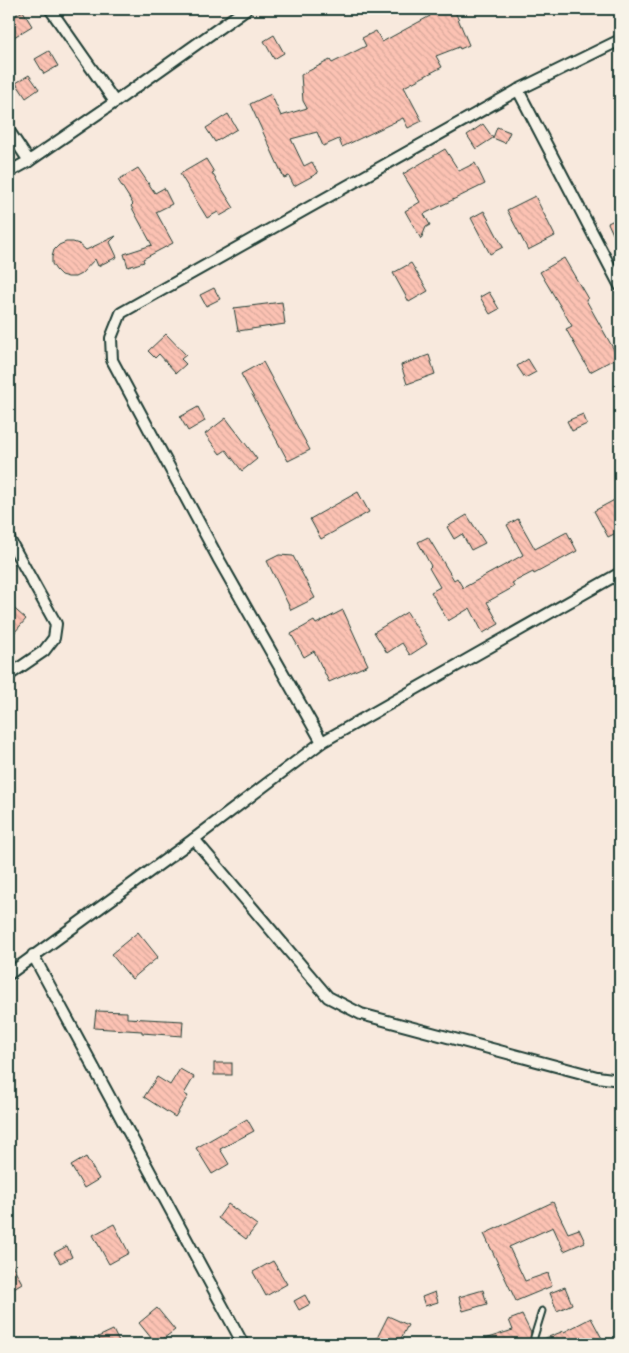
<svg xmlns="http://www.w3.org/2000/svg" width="629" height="1353" font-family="'Playpen Sans',sans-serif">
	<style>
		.building { fill: url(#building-back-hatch); stroke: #1f3d34 }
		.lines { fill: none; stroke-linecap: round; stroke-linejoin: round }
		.service-casing { stroke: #1f3d34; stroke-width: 9 }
		.minor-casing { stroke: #1f3d34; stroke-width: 14 }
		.service { stroke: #f7f3e8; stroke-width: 5 }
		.minor { stroke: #f7f3e8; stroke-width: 10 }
	</style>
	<defs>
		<pattern id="building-back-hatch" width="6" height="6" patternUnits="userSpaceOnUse" patternTransform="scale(1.25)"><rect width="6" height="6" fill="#fcc2b3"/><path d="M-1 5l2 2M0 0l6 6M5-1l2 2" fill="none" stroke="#d8a89b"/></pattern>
	</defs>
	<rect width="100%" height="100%" fill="#f8e9dd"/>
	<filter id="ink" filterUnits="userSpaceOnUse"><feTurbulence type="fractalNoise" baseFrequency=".02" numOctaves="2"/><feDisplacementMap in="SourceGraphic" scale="10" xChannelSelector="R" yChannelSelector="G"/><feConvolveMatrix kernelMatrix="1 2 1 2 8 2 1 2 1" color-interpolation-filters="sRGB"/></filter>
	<g filter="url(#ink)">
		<g class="building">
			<path d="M 445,9 L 454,9 L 469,45 L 460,49 L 459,47 L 436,56 L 442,67 L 404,87 L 422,121 L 408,128 L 403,118 L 342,147 L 339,139 L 323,146 L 317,132 L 291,139 L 304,166 L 312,162 L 318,173 L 294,186 L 289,176 L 284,178 L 250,104 L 271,94 L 281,116 L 307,108 L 303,101 L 301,75 L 330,60 L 332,63 L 366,46 L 362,38 L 376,31 L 382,42 L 430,16 L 430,15 Z"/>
			<path d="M 23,11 L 32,26 L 9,40 L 9,19 Z"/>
			<path d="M 274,35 L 284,53 L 274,59 L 264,41 Z"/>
			<path d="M 49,51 L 58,66 L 44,74 L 35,59 Z"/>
			<path d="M 29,75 L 39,89 L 26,98 L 16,83 Z"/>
			<path d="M 228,114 L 237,129 L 215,142 L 206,128 Z"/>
			<path d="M 483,124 L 493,138 L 476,149 L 467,135 Z"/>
			<path d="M 497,127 L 510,132 L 505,143 L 493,138 Z"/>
			<path d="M 445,149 L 459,171 L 475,163 L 485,184 L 424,214 L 430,225 L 426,227 L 421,239 L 405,211 L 420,202 L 403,174 Z"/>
			<path d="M 206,159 L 214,172 L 212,173 L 234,208 L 220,216 L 218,212 L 207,218 L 180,174 Z"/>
			<path d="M 138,168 L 155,193 L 164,188 L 172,204 L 156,212 L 173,243 L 143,259 L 144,262 L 128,267 L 124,254 L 152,245 L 131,206 L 133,204 L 118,180 Z"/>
			<path d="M 535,196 L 555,236 L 528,250 L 507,210 Z"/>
			<path d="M 484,211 L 503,247 L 490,254 L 471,218 Z"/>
			<path d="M 620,217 L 620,230 L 613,234 L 608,223 Z"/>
			<path d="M 116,236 L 110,242 L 117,257 L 98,266 L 95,259 L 81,274 L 75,277 L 68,277 L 61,275 L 56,270 L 52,264 L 52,257 L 54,250 L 59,245 L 66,242 L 73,242 L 79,244 L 86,250 Z"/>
			<path d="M 564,258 L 588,299 L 586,300 L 618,357 L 590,372 L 566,329 L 572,326 L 540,272 Z"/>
			<path d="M 411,263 L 428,291 L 409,302 L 393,273 Z"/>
			<path d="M 214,288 L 220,299 L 206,306 L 200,295 Z"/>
			<path d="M 489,292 L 499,309 L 490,314 L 480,297 Z"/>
			<path d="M 282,302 L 285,324 L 238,331 L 234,308 Z"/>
			<path d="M 166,334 L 186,355 L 181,359 L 186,364 L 176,373 L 159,354 L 155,358 L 148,351 Z"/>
			<path d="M 429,355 L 435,374 L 407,384 L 401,365 Z"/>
			<path d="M 528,359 L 536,372 L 525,378 L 517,366 Z"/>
			<path d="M 263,362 L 310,450 L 288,461 L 241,374 Z"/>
			<path d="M 198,407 L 205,421 L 188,431 L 180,417 Z"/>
			<path d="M 583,414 L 587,424 L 572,431 L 567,421 Z"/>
			<path d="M 226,418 L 257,459 L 242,471 L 226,450 L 220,454 L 205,434 Z"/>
			<path d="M 358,492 L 369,512 L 321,539 L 310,519 Z"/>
			<path d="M 620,497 L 620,523 L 615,526 L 618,532 L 608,537 L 594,511 Z"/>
			<path d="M 467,515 L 485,543 L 471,550 L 462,534 L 454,539 L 447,527 Z"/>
			<path d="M 518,519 L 535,549 L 567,532 L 577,551 L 534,574 L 533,572 L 512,583 L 514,587 L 487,602 L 499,624 L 483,633 L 470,608 L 448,621 L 431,592 L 440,587 L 429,568 L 431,566 L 418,542 L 428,537 L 454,580 L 457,578 L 463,588 L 523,555 L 507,525 Z"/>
			<path d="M 279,555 L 293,556 L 315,598 L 291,610 L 267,561 Z"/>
			<path d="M 9,604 L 26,619 L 9,639 Z"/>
			<path d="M 343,610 L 368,665 L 329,682 L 314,651 L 304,657 L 291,634 L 314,621 L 316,624 Z"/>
			<path d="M 407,612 L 427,644 L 410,655 L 402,643 L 387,653 L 374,632 Z"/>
			<path d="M 138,932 L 158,957 L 132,979 L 111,954 Z"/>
			<path d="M 96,1011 L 127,1012 L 127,1018 L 183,1021 L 182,1036 L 142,1033 L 142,1031 L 94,1028 Z"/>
			<rect x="214" y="1063" width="18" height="12"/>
			<path d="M 180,1069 L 194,1077 L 184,1094 L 188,1096 L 175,1117 L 144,1097 L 157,1077 L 170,1085 Z"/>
			<path d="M 247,1119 L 254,1131 L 220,1149 L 229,1164 L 212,1174 L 196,1148 Z"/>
			<path d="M 86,1157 L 99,1179 L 84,1188 L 71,1166 Z"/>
			<path d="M 553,1202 L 568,1233 L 579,1229 L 585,1242 L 564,1251 L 553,1227 L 509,1247 L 525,1281 L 548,1273 L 552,1286 L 516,1301 L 484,1234 Z"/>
			<path d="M 228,1204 L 257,1225 L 246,1239 L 218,1218 Z"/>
			<path d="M 114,1224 L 129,1253 L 109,1264 L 93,1235 Z"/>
			<path d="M 67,1246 L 72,1257 L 60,1263 L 54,1253 Z"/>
			<path d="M 9,1259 L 22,1283 L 9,1291 Z"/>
			<path d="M 273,1261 L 287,1284 L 266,1296 L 253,1272 Z"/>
			<path d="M 565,1287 L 572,1304 L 557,1311 L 550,1293 Z"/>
			<path d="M 483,1290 L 487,1304 L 463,1311 L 459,1297 Z"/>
			<path d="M 435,1292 L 438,1302 L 425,1306 L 422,1297 Z"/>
			<path d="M 305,1295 L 310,1304 L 299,1310 L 294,1301 Z"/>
			<path d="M 157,1308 L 175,1330 L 156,1344 L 139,1323 Z"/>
			<path d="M 522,1315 L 531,1333 L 530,1344 L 475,1344 L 475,1342 L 513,1330 L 509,1320 Z"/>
			<path d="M 388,1316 L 408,1325 L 398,1344 L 374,1344 Z"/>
			<path d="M 591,1318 L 605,1344 L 538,1344 L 538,1341 L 564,1331 L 564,1332 Z"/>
			<path d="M 113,1330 L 120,1344 L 102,1344 L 98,1337 Z"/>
		</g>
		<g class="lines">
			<defs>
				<path id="service" d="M 534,1344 L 534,1337 L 542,1311"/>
				<g id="minor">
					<path d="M 50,9 L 115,102"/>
					<path d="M 518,90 L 620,286"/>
					<path d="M 9,131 L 29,161"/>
					<path d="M 9,172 L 29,161 L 115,102 L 246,9"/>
					<path d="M 9,539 L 56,624 L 54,638 L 44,651 L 9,675"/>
					<path d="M 322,742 L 218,558 L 112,360 L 111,338 L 121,313 L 518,90 L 620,40"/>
					<path d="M 194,839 L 328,997 L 361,1014 L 597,1077 L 620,1080"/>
					<path d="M 33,955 L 243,1344"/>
					<path d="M 9,974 L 194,839 L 322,742 L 620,573"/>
				</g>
			</defs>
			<use href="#service" class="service-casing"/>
			<use href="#minor" class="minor-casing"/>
			<use href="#service" class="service"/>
			<use href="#minor" class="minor"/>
		</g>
	</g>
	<rect width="629" height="1353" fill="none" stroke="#f7f3e8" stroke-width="30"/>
	<rect x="15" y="15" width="599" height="1323" fill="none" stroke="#1f3d34" stroke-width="2" filter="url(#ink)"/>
</svg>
